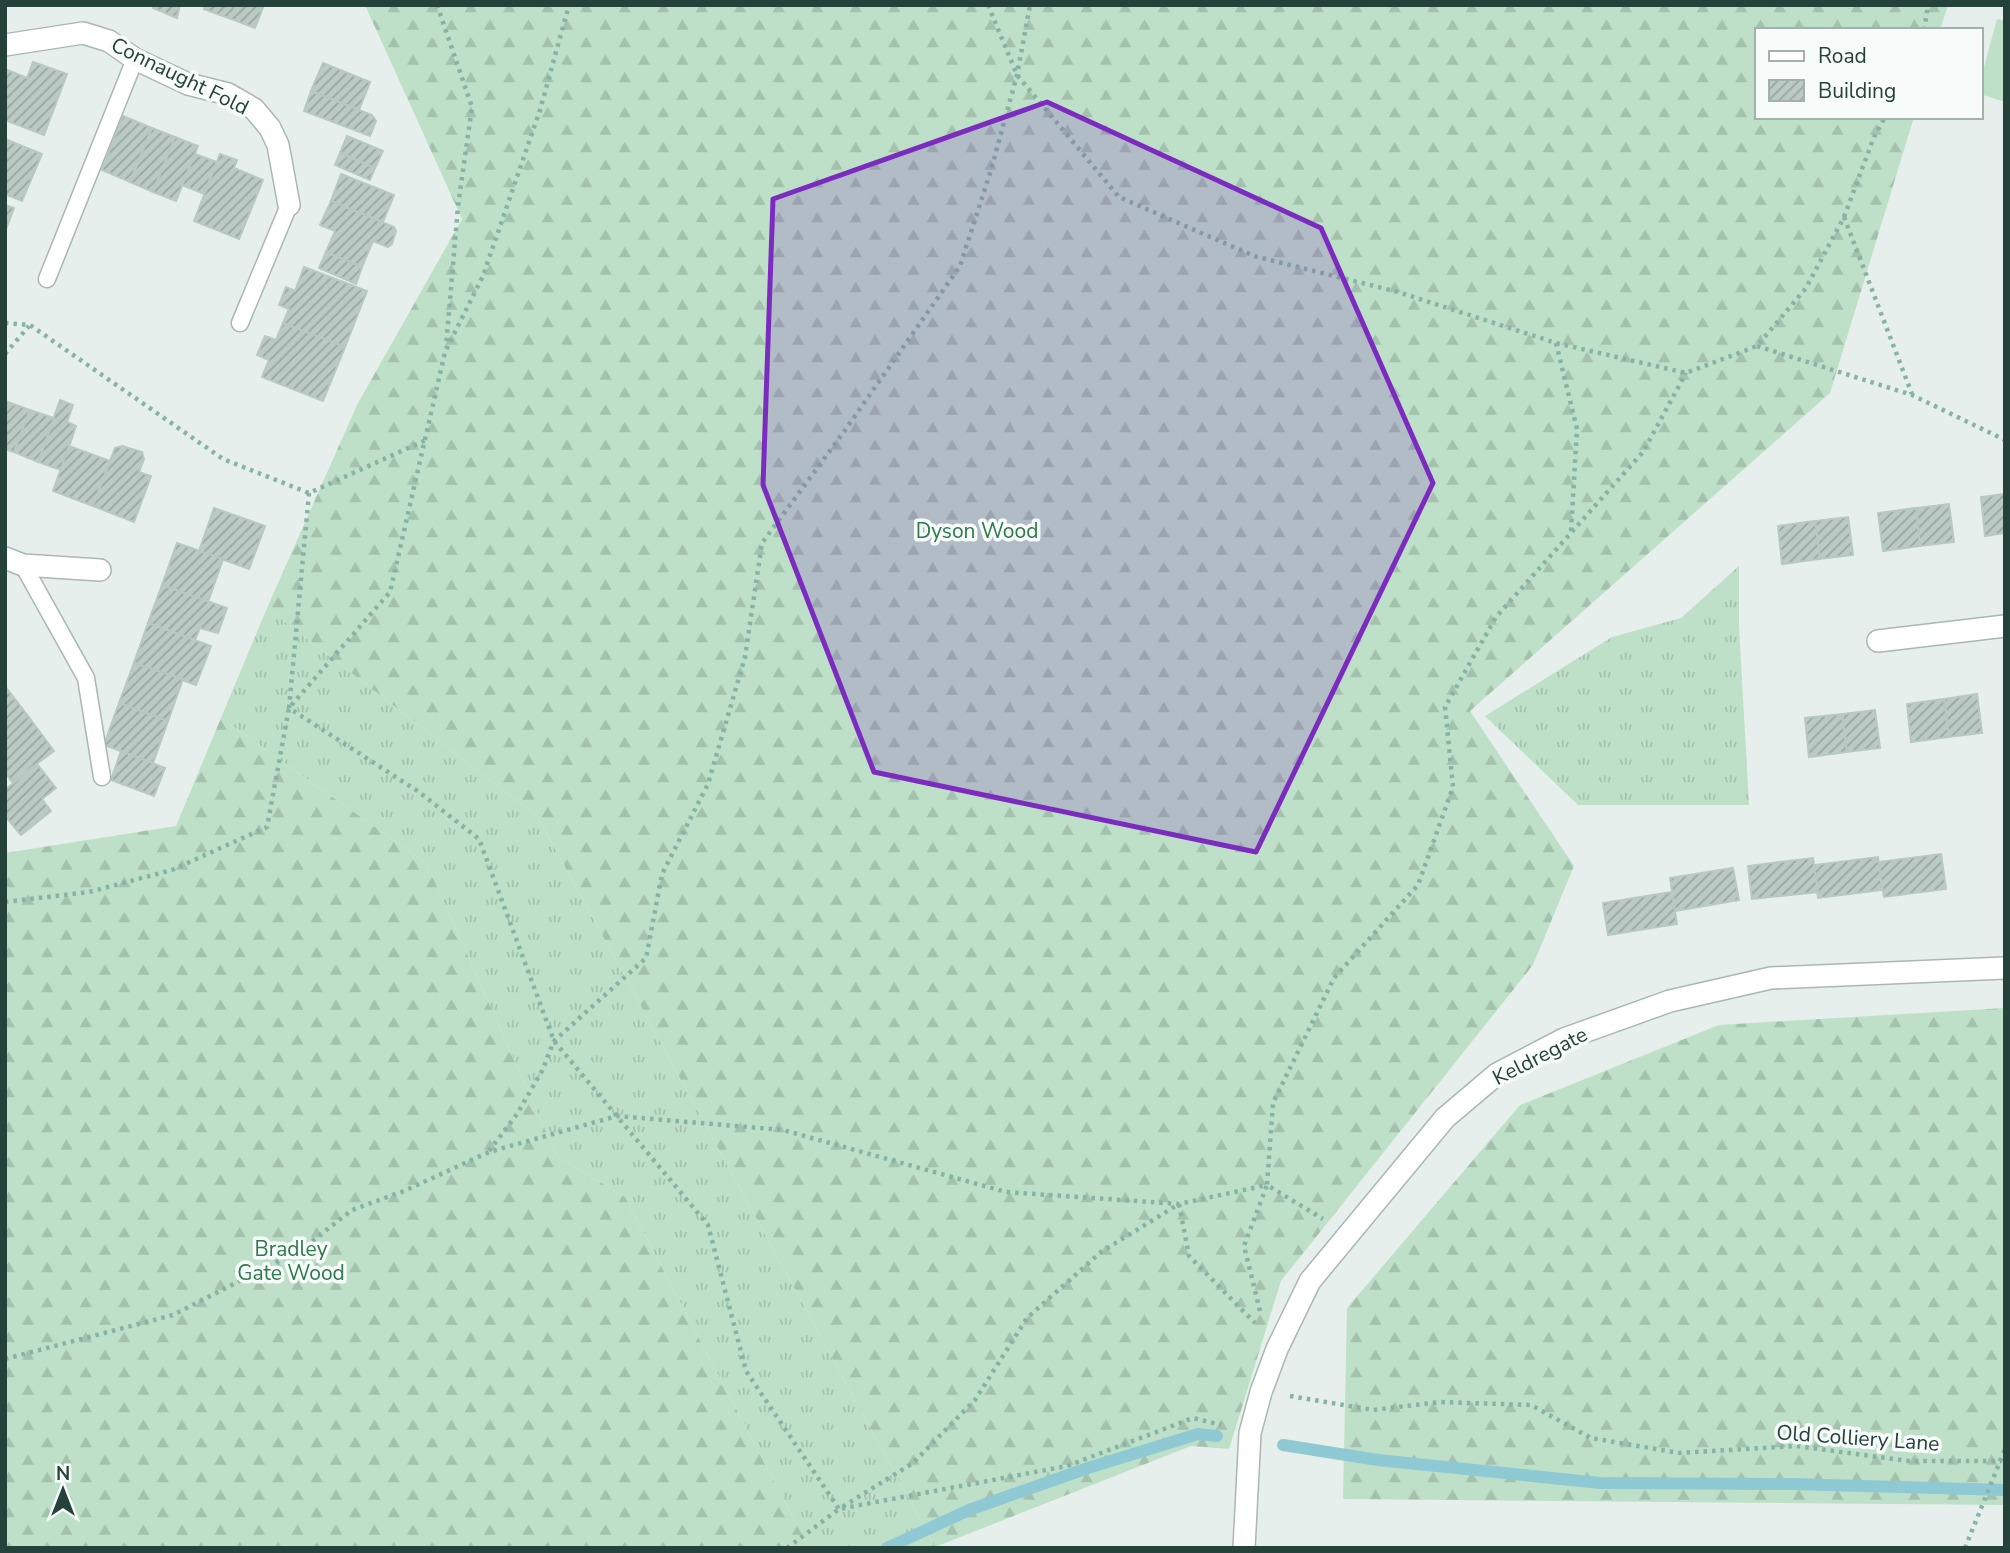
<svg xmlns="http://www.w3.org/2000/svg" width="2010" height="1553" font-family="'Nunito Sans',sans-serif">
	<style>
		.grass { fill: url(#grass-tufts) }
		.forest { fill: url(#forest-firs) }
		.garden { fill: #bfe0c8 }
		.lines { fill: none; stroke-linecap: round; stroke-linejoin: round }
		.stream { stroke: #8ec9d4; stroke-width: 12 }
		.building { fill: url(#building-hatch); stroke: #b8c9c2; stroke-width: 2 }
		.lane-casing { stroke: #a8b8b2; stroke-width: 19 }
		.street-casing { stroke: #a8b8b2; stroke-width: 24 }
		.path { stroke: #86b3a5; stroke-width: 4.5; stroke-dasharray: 3.5 5; stroke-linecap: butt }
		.lane { stroke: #fff; stroke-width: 16 }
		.street { stroke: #fff; stroke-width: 21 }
		.marked { fill: #7b2cbf; fill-opacity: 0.2; stroke: #7b2cbf; stroke-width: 5; stroke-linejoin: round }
		.labels { text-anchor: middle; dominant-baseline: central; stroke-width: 7; stroke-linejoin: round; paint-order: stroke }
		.street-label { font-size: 21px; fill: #24423a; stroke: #f7fbf9 }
		.park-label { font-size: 21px; fill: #2d7a4b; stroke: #f7fbf9 }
	</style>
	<defs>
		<pattern id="grass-tufts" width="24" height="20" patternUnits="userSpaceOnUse" patternTransform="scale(1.75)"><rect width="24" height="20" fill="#bfe0c8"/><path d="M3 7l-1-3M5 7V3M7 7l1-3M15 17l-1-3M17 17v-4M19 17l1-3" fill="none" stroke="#a4c1ad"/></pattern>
		<pattern id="forest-firs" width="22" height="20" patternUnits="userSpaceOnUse" patternTransform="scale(1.75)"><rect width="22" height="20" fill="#bfe0c8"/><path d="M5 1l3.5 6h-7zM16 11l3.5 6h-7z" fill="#a4c1ad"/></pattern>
		<pattern id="building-hatch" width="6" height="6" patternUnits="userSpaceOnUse" patternTransform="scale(1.75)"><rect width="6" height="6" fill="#bbcac4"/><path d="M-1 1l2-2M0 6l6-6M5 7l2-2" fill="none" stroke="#98a6a0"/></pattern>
	</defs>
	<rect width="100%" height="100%" fill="#e6efeb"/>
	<g class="grass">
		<path d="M 1739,566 L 1739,626 L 1749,805 L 1578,805 L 1485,716 L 1612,637 L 1681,618 Z"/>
		<path d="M 267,608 L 538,817 L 935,1547 L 809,1548 L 625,1197 L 557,1156 L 427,864 L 221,718 Z"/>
	</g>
	<g class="forest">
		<path d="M 365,5 L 1948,5 L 1940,30 L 1756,30 L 1756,117 L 1914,117 L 1830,393 L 1470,711 L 1574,866 L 1533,965 L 1281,1281 L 1229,1449 L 1191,1446 L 935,1547 L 538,817 L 267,608 L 357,405 L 462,219 Z"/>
		<path d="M 221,718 L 427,864 L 557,1156 L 625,1197 L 809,1548 L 5,1548 L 5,853 L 176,826 Z"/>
		<path d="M 2005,1008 L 2005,1505 L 1343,1499 L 1347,1308 L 1520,1105 L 1719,1025 Z"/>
	</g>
	<path class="garden" d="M 1997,19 L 2005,21 L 2005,102 L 1980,94 L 1980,82 Z"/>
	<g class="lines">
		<g class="stream">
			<path d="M 1283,1445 L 1378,1460 L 1600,1483 L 1793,1484 L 2005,1490"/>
			<path d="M 887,1548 L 969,1510 L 1088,1468 L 1198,1434 L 1217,1436"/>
		</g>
	</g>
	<g class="building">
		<path d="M 154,5 L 180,5 L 177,18 L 153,8 Z"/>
		<path d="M 205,5 L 236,5 L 231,19 L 204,9 Z"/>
		<path d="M 236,5 L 264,5 L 255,28 L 231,19 Z"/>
		<path d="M 33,62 L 67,74 L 44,135 L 5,120 L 5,69 L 27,78 Z"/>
		<path d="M 323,63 L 370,82 L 359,110 L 311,91 Z"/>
		<path d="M 311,91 L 372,115 L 376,121 L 370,136 L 304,111 Z"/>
		<path d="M 123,116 L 152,128 L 130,182 L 102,170 Z"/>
		<path d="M 152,128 L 175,137 L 153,192 L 130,182 Z"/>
		<path d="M 347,136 L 383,151 L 375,168 L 340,153 Z"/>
		<path d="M 175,137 L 198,146 L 176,201 L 153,192 Z"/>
		<path d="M 5,139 L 42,154 L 22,201 L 5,194 Z"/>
		<path d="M 340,153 L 375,168 L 370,180 L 335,165 Z"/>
		<path d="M 195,154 L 217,162 L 204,194 L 182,185 Z"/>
		<path d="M 220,154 L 237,160 L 234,168 L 263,180 L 239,239 L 194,221 Z"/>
		<path d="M 341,174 L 394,195 L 383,222 L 331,201 Z"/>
		<path d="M 331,201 L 394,227 L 396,231 L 392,244 L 388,247 L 373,241 L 362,267 L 326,252 L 335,231 L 320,225 Z"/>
		<path d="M 5,205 L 14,208 L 5,232 Z"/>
		<path d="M 326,252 L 362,267 L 356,284 L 319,268 Z"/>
		<path d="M 304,267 L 367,291 L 345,347 L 283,323 L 289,309 L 279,305 L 286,287 L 295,291 Z"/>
		<path d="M 283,323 L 345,347 L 323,401 L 262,377 L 269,360 L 257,355 L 265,336 L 276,340 Z"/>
		<path d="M 60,400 L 73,405 L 67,422 L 76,426 L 61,470 L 38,462 Z"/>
		<path d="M 5,401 L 30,410 L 14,452 L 5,449 Z"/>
		<path d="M 30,410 L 54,418 L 38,462 L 14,452 Z"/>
		<path d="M 69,446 L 110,461 L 93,506 L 53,491 Z"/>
		<path d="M 122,446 L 142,452 L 144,459 L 139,472 L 151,476 L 134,522 L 93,506 L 115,448 Z"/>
		<path d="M 2005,494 L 2005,533 L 1985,536 L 1981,497 Z"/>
		<path d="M 1949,504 L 1954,542 L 1920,546 L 1916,508 Z"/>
		<path d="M 214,508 L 265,526 L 249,569 L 199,551 Z"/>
		<path d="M 1916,508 L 1920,546 L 1883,551 L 1878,513 Z"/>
		<path d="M 1848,517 L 1853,555 L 1820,559 L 1815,521 Z"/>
		<path d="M 1815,521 L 1820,559 L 1782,564 L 1778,526 Z"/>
		<path d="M 177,543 L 223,559 L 208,602 L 162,585 Z"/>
		<path d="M 162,585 L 227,608 L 218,633 L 200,628 L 195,640 L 148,623 Z"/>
		<path d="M 148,623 L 211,646 L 196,685 L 134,663 Z"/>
		<path d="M 134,663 L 183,679 L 168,721 L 119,703 Z"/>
		<path d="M 5,686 L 28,716 L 5,732 Z"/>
		<path d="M 1977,694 L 1982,733 L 1949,737 L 1944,699 Z"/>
		<path d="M 1944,699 L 1949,737 L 1911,742 L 1907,704 Z"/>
		<path d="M 119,703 L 168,721 L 153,763 L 104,745 Z"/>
		<path d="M 1875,710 L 1880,748 L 1847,752 L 1842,714 Z"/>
		<path d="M 1842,714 L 1847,752 L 1809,757 L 1805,718 Z"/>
		<path d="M 28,716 L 54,751 L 12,782 L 5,772 L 5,732 Z"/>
		<path d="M 121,751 L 165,768 L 154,796 L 111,780 Z"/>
		<path d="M 37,764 L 56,788 L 42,799 L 51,811 L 21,835 L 5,816 L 5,790 Z"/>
		<path d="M 1941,854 L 1946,889 L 1884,897 L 1878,862 Z"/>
		<path d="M 1878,857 L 1882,890 L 1818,898 L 1814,865 Z"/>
		<path d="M 1813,858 L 1818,892 L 1752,899 L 1748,866 Z"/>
		<path d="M 1733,868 L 1739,900 L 1675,911 L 1670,878 Z"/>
		<path d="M 1672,892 L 1677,924 L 1608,935 L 1603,903 Z"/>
	</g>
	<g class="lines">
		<defs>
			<g id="lane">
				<path d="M 47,279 L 135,59"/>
				<path d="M 240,323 L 289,205"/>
				<path d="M 23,565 L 86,678 L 102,777"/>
			</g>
			<g id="street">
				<path d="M 5,45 L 83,33 L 109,41 L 135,59 L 188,84 L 228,94 L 254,109 L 270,128 L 278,145 L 289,205"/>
				<path d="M 5,558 L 23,565 L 100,570"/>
				<path d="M 1878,641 L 2005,626"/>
				<path d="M 1244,1548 L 1250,1433 L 1261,1392 L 1277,1349 L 1310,1281 L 1445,1118 L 1497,1074 L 1564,1039 L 1670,1001 L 1771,978 L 2005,968"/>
			</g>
		</defs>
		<use href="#lane" class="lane-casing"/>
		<use href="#street" class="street-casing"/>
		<g class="path">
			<path d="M 437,5 L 472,107 L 458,206 L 446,347"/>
			<path d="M 988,5 L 1017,75 L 1119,197 L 1254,256 L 1398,292 L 1556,343 L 1686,373 L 1757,346 L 1806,288 L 1844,217 L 1874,137 L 1885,117"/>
			<path d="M 1924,30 L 1928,5"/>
			<path d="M 1980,57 L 1986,59"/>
			<path d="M 1844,217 L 1912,394"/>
			<path d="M 5,323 L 30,325 L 223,459 L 309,493 L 426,440"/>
			<path d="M 1556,343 L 1577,429 L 1571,531"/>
			<path d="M 1757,346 L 1912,395 L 2005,440"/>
			<path d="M 5,354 L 29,326"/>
			<path d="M 309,493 L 289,708 L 419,792 L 479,839 L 554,1041 L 708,1225 L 746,1371 L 839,1509 L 913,1463 L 975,1400 L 1027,1318 L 1101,1252 L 1179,1204 L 1189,1256 L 1255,1323"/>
			<path d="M 5,902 L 89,892 L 172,870 L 267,827 L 289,708 L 390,592 L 445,352 L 483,276 L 540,110 L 569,5"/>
			<path d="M 489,1151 L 517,1114 L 542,1071 L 554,1041 L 646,958 L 662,874 L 708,784 L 745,657 L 762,543 L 843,433 L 960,266 L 991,170 L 1017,75 L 1030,5"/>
			<path d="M 1260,1311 L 1244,1246 L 1267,1185 L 1323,1219"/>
			<path d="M 5,1359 L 173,1315 L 302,1249 L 352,1210 L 404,1191 L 489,1152 L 617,1116 L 783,1130 L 1006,1192 L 1179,1204 L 1267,1185 L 1273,1103 L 1334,978 L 1418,885 L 1453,787 L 1445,707 L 1496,617 L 1643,452 L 1686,373"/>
			<path d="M 1290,1396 L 1373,1410 L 1440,1402 L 1531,1405 L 1591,1438 L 1679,1453 L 1796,1446 L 1909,1461 L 2002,1461"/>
			<path d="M 787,1548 L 839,1509 L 1067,1466 L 1193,1418 L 1221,1425"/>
			<path d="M 1965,1548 L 2005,1449"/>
		</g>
		<use href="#lane" class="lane"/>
		<use href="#street" class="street"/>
	</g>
	<path class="marked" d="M 1047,102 L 1321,228 L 1433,483 L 1256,852 L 874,772 L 763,485 L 773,199 Z"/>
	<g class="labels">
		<g class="street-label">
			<text transform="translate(180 76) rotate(26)">Connaught Fold</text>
			<text transform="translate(1540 1056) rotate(-27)">Keldregate</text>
			<text transform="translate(1858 1438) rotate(4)">Old Colliery Lane</text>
		</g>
		<g class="park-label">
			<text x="977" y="531">Dyson Wood</text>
			<text x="291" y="1249">Bradley<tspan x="291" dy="24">Gate Wood</tspan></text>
		</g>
	</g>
	<rect width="2010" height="1553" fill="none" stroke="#24423a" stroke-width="14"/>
	<rect x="1755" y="28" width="228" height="91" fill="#f7fbf9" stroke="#a3b1ad" stroke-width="2"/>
	<rect x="1769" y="51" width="35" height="10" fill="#ffffff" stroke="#a3b1ad" stroke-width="2"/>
	<text x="1818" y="63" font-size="21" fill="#24423a">Road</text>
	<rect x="1769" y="80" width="35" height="21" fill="url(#building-hatch)" stroke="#a3b1ad" stroke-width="2"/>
	<text x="1818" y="98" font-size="21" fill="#24423a">Building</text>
	<g transform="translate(63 1490)" stroke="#f7fbf9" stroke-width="5" paint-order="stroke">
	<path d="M0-5L12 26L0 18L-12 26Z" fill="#24423a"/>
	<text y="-10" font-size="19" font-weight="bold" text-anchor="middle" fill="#24423a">N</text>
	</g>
</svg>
